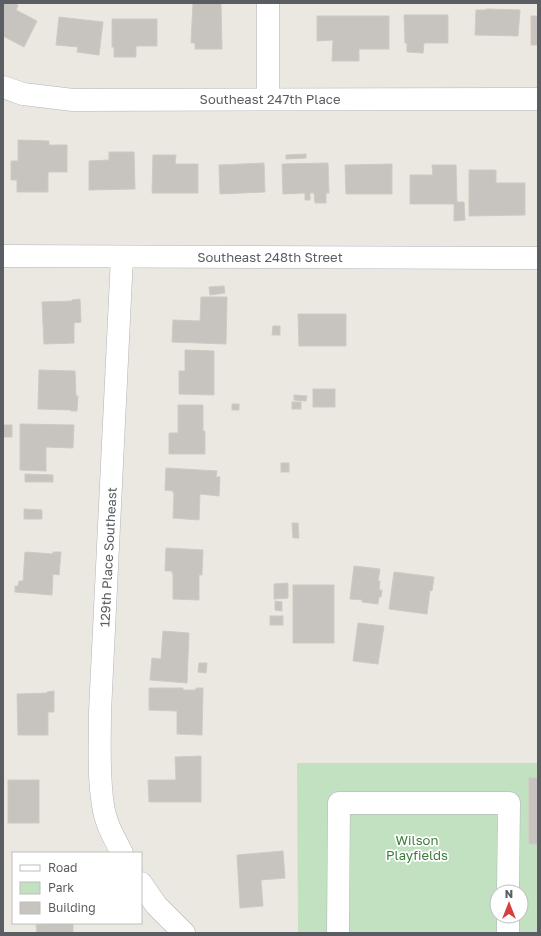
<svg xmlns="http://www.w3.org/2000/svg" width="541" height="936" font-family="'Golos Text',sans-serif">
	<style>
		.green { fill: #c2e1c0; fill-rule: evenodd }
		.building { fill: #c7c3be; stroke: #cfcac1 }
		.lines { fill: none; stroke-linecap: round; stroke-linejoin: round }
		.minor-casing { stroke: #b2b4b8; stroke-width: 23 }
		.minor { stroke: #fff; stroke-width: 22 }
		.labels { text-anchor: middle; dominant-baseline: central; stroke-width: 3.5; stroke-linejoin: round; paint-order: stroke }
		.street-label { font-size: 13px; fill: #5a5d61; stroke: #fff }
		.park-label { font-size: 13px; fill: #3d7d3c; stroke: #fff }
	</style>
	<rect width="100%" height="100%" fill="#ebe8e1"/>
	<path class="green" d="M 297,763 L 538,763 L 538,933 L 298,933 ZM 497,892 L 521,892 L 521,916 L 497,916 Z"/>
	<g class="building">
		<path d="M 3,3 L 14,3 L 18,5 L 16,10 L 37,21 L 24,47 L 3,36 Z"/>
		<path d="M 193,3 L 221,3 L 222,49 L 195,49 L 195,43 L 191,43 Z"/>
		<path d="M 486,9 L 520,10 L 518,36 L 475,35 L 476,10 L 486,10 Z"/>
		<path d="M 404,15 L 448,15 L 448,43 L 424,43 L 423,53 L 407,52 L 407,43 L 405,43 Z"/>
		<path d="M 317,16 L 389,16 L 389,49 L 359,49 L 359,61 L 332,61 L 333,40 L 317,41 Z"/>
		<rect x="531" y="16" width="7" height="29"/>
		<path d="M 59,17 L 103,22 L 99,55 L 77,52 L 78,47 L 56,45 Z"/>
		<path d="M 112,19 L 157,19 L 157,46 L 136,46 L 136,57 L 114,57 L 114,47 L 112,47 Z"/>
		<path d="M 18,140 L 49,141 L 49,145 L 67,145 L 67,172 L 48,172 L 48,192 L 17,192 L 17,180 L 11,180 L 11,161 L 18,161 Z"/>
		<path d="M 109,152 L 134,152 L 135,189 L 89,190 L 89,161 L 109,160 Z"/>
		<path d="M 306,154 L 306,158 L 286,159 L 286,155 Z"/>
		<path d="M 153,155 L 176,155 L 175,164 L 198,164 L 198,193 L 152,193 Z"/>
		<path d="M 264,163 L 265,192 L 220,194 L 219,165 Z"/>
		<path d="M 328,163 L 329,193 L 326,193 L 326,203 L 315,203 L 314,193 L 310,193 L 310,200 L 305,200 L 305,193 L 283,194 L 282,164 Z"/>
		<path d="M 392,164 L 392,194 L 346,194 L 345,165 Z"/>
		<path d="M 432,165 L 456,165 L 457,202 L 464,202 L 465,220 L 454,221 L 454,204 L 410,204 L 410,175 L 433,175 Z"/>
		<path d="M 469,170 L 496,170 L 496,183 L 525,183 L 525,215 L 469,216 Z"/>
		<path d="M 224,286 L 225,293 L 210,295 L 209,287 Z"/>
		<path d="M 201,297 L 227,297 L 226,344 L 172,342 L 173,320 L 200,321 Z"/>
		<path d="M 80,299 L 81,322 L 74,323 L 74,343 L 44,344 L 42,302 L 72,301 L 72,300 Z"/>
		<path d="M 298,314 L 346,314 L 346,346 L 299,346 Z"/>
		<path d="M 273,326 L 280,326 L 280,335 L 272,335 Z"/>
		<path d="M 185,350 L 214,351 L 214,395 L 179,394 L 179,371 L 185,371 Z"/>
		<path d="M 39,370 L 75,371 L 76,396 L 78,396 L 77,411 L 71,411 L 71,410 L 38,409 Z"/>
		<rect x="313" y="389" width="22" height="18"/>
		<path d="M 294,395 L 307,396 L 306,401 L 294,400 Z"/>
		<rect x="292" y="402" width="9" height="7"/>
		<rect x="232" y="404" width="7" height="6"/>
		<path d="M 178,405 L 203,405 L 203,431 L 205,431 L 205,454 L 169,454 L 169,433 L 178,433 Z"/>
		<path d="M 20,424 L 74,425 L 73,448 L 46,447 L 46,471 L 20,470 Z"/>
		<rect x="3" y="425" width="9" height="12"/>
		<rect x="281" y="463" width="8" height="9"/>
		<path d="M 166,468 L 217,471 L 216,477 L 220,477 L 219,496 L 200,494 L 199,520 L 173,518 L 174,493 L 173,493 L 173,491 L 165,490 Z"/>
		<path d="M 25,474 L 53,475 L 53,482 L 25,482 Z"/>
		<path d="M 24,509 L 42,510 L 42,519 L 24,519 Z"/>
		<path d="M 292,523 L 298,523 L 299,538 L 293,538 Z"/>
		<path d="M 166,548 L 203,550 L 202,575 L 199,575 L 199,600 L 173,599 L 173,574 L 172,573 L 172,571 L 165,571 Z"/>
		<path d="M 25,552 L 53,554 L 53,552 L 61,552 L 59,575 L 53,574 L 52,595 L 15,592 L 15,586 L 18,586 L 19,581 L 23,581 Z"/>
		<path d="M 354,566 L 380,569 L 378,581 L 380,581 L 379,590 L 382,590 L 381,597 L 379,597 L 378,604 L 362,602 L 363,600 L 350,599 Z"/>
		<path d="M 394,572 L 434,577 L 432,591 L 430,590 L 427,614 L 389,609 Z"/>
		<path d="M 288,583 L 288,598 L 274,599 L 274,584 Z"/>
		<rect x="293" y="585" width="41" height="58"/>
		<path d="M 275,601 L 282,602 L 282,611 L 275,610 Z"/>
		<rect x="270" y="616" width="13" height="9"/>
		<path d="M 358,623 L 384,626 L 378,664 L 353,661 Z"/>
		<path d="M 163,631 L 189,633 L 187,683 L 150,680 L 152,658 L 161,659 Z"/>
		<path d="M 199,663 L 207,663 L 206,673 L 198,672 Z"/>
		<path d="M 149,688 L 183,688 L 183,690 L 196,690 L 196,688 L 203,688 L 202,735 L 177,734 L 177,711 L 149,710 Z"/>
		<path d="M 54,691 L 54,712 L 48,712 L 48,735 L 18,735 L 17,694 L 47,693 L 47,692 Z"/>
		<path d="M 201,756 L 201,802 L 149,802 L 148,780 L 176,780 L 175,757 Z"/>
		<rect x="529" y="778" width="9" height="66"/>
		<rect x="8" y="780" width="31" height="43"/>
		<path d="M 283,851 L 285,878 L 261,880 L 263,906 L 240,908 L 237,855 Z"/>
		<path d="M 51,923 L 73,923 L 73,933 L 37,933 L 36,925 Z"/>
	</g>
	<g class="lines">
		<defs>
			<g id="minor">
				<path d="M 268,3 L 268,98"/>
				<path d="M 3,87 L 23,94 L 73,100 L 538,99"/>
				<path d="M 3,256 L 538,258"/>
				<path d="M 122,853 C 114,838 105,822 103,805 C 98,774 100,743 100,712 L 122,257"/>
				<path d="M 141,883 L 156,905 L 184,933"/>
				<path d="M 338,933 L 339,803 L 509,803 L 508,892"/>
				<path d="M 508,933 L 508,916"/>
			</g>
		</defs>
		<use href="#minor" class="minor-casing"/>
		<use href="#minor" class="minor"/>
	</g>
	<g class="labels">
		<g class="street-label">
			<text x="270" y="99">Southeast 247th Place</text>
			<text x="270" y="257">Southeast 248th Street</text>
			<text transform="translate(108 557) rotate(-87)">129th Place Southeast</text>
		</g>
		<g class="park-label">
			<text x="417" y="840">Wilson<tspan x="417" dy="15">Playfields</tspan></text>
		</g>
	</g>
	<rect width="541" height="936" fill="none" stroke="#5a5d61" stroke-width="8"/>
	<rect x="12" y="852" width="130" height="72" fill="#ffffff" stroke="#bdbec0"/>
	<rect x="20" y="865" width="20" height="6" fill="#ffffff" stroke="#bdbec0"/>
	<text x="48" y="872" font-size="12" fill="#5a5d61">Road</text>
	<rect x="20" y="882" width="20" height="12" fill="#c2e1c0" stroke="#bdbec0"/>
	<text x="48" y="892" font-size="12" fill="#5a5d61">Park</text>
	<rect x="20" y="902" width="20" height="12" fill="#c7c3be" stroke="#bdbec0"/>
	<text x="48" y="912" font-size="12" fill="#5a5d61">Building</text>
	<g transform="translate(509 904)"><circle r="19" fill="#ffffff" stroke="#bdbec0"/>
	<path d="M0-3L7 15L0 10L-7 15Z" fill="#d73f3c"/>
	<text y="-6" font-size="11" font-weight="bold" text-anchor="middle" fill="#5a5d61">N</text>
	</g>
</svg>
